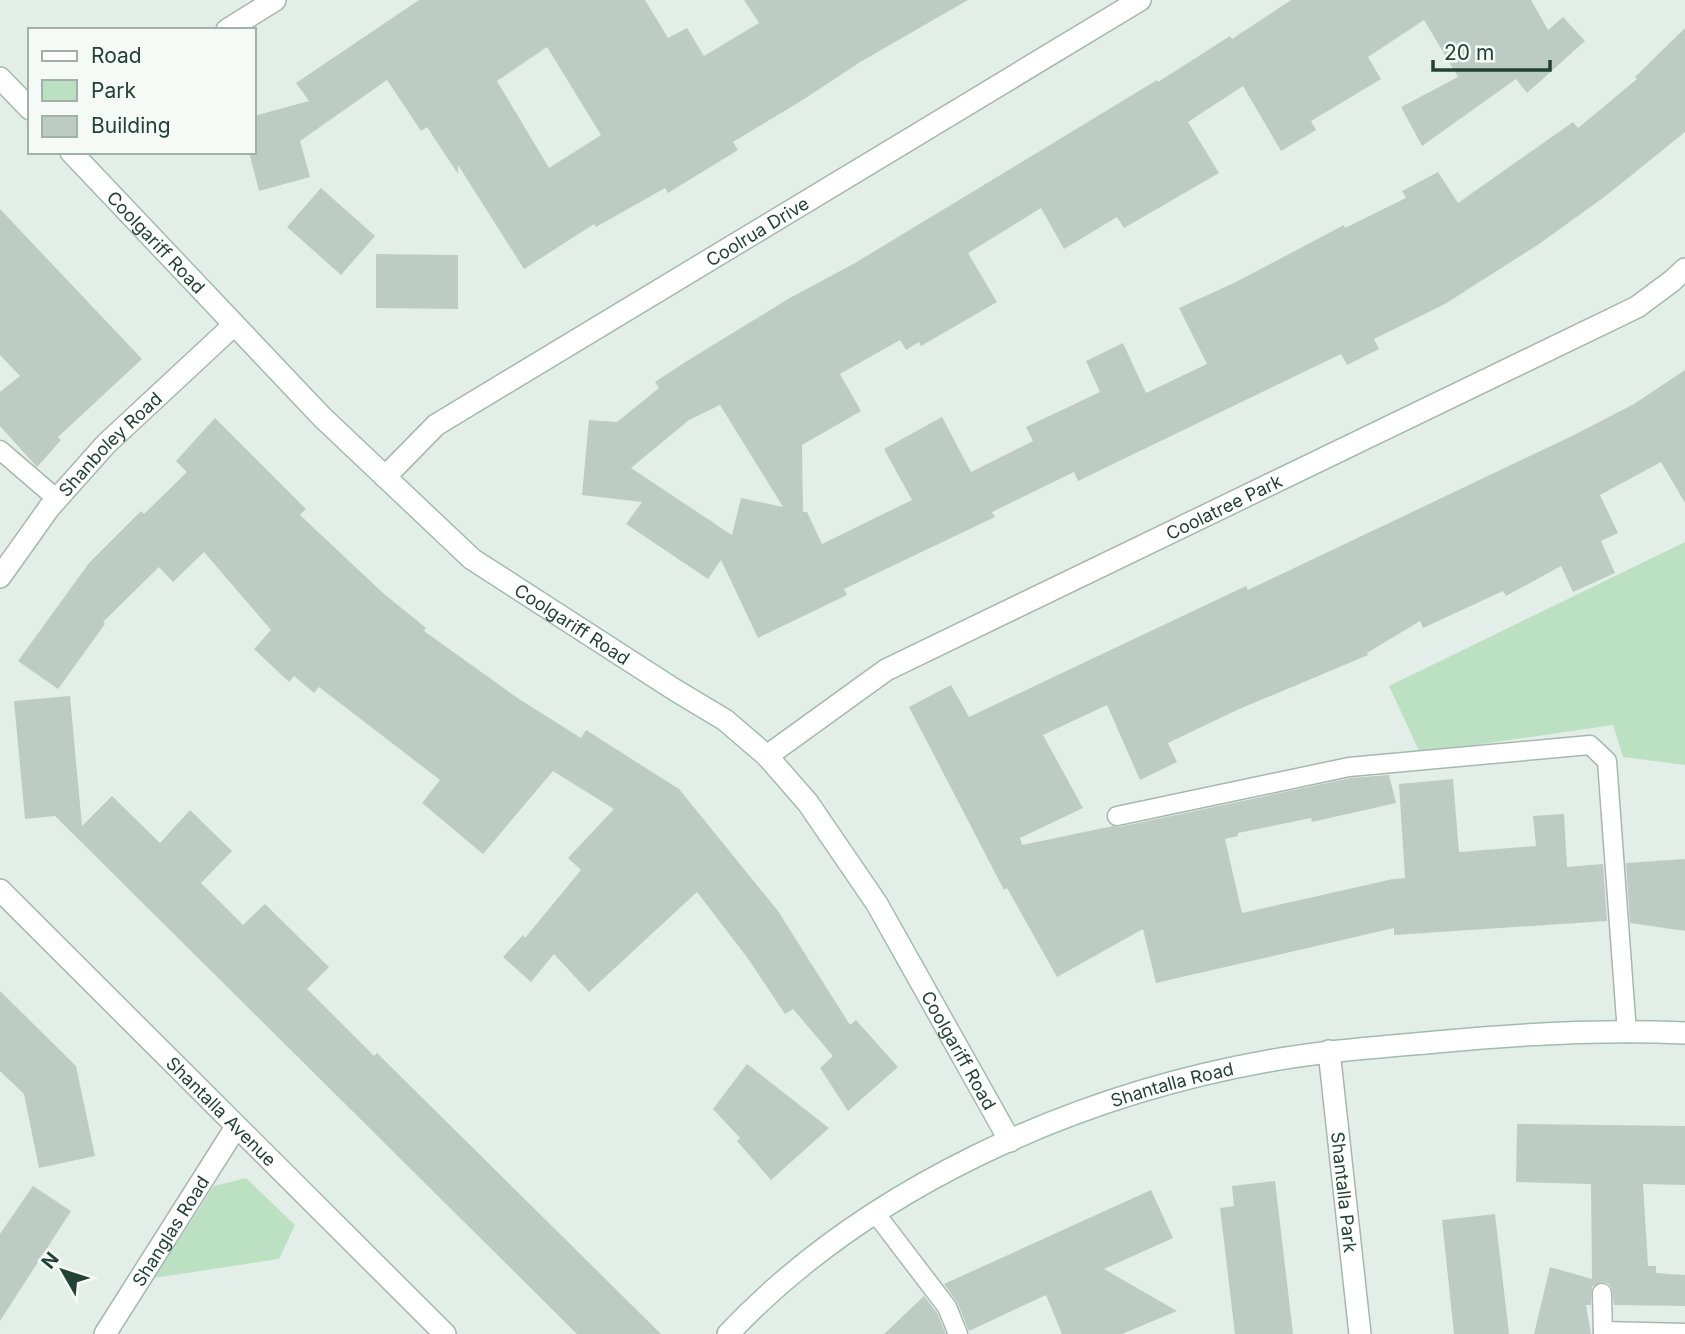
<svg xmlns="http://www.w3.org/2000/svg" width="1685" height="1334" font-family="Inter,sans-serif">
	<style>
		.green { fill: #bce1c2 }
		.building { fill: #bcccc4; fill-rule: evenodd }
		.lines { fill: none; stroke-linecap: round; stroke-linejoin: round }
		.lane-casing { stroke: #a6b7b0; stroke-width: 21 }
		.street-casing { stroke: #a6b7b0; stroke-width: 24 }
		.secondary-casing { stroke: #a1bbb0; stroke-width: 24 }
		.lane { stroke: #fff; stroke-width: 18 }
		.street { stroke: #fff; stroke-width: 21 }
		.secondary { stroke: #fff; stroke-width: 21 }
		.labels { text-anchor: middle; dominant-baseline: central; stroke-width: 6; stroke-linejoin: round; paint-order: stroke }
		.street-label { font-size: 18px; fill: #224236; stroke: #f5faf7 }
	</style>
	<rect width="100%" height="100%" fill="#e4eee9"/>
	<g class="green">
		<path d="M 1685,542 L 1685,765 L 1623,757 L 1613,725 L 1420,753 L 1389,686 Z"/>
		<path d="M 246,1178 L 295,1225 L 279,1259 L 154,1278 L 214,1186 Z"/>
	</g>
	<g class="building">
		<path d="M 419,0 L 645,0 L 668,38 L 687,28 L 704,56 L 759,23 L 744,0 L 968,0 L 862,61 L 801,101 L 733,142 L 738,150 L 668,193 L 665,188 L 596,227 L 594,224 L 524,269 L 458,165 L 458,174 L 427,127 L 421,131 L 387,80 L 300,141 L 310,177 L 259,191 L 249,152 L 254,152 L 254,116 L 309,101 L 296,83 ZM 547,47 L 601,135 L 549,168 L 497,81 Z"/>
		<path d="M 1291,0 L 1531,0 L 1548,30 L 1563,17 L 1585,41 L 1527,93 L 1516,79 L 1422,146 L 1401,107 L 1458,77 L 1424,20 L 1368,57 L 1381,79 L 1311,121 L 1316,130 L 1281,151 L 1243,86 L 1188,122 L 1219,173 L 1124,228 L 1117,217 L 1064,249 L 1041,208 L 968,253 L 997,302 L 921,346 L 919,342 L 906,350 L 900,340 L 840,374 L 861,411 L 802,445 L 803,512 L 807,512 L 822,544 L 912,500 L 884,449 L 942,417 L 971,472 L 1033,441 L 1026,427 L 1100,392 L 1086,361 L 1123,343 L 1146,393 L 1207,364 L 1179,308 L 1236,282 L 1344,225 L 1345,228 L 1406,198 L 1402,191 L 1438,172 L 1458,203 L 1573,122 L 1578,128 L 1637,79 L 1635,77 L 1685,28 L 1685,132 L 1607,195 L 1539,244 L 1445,304 L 1374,339 L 1379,349 L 1347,365 L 1341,354 L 1078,481 L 1074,472 L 992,512 L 995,517 L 844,589 L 847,595 L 758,638 L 721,560 L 708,579 L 626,524 L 642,502 L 582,495 L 589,420 L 617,422 L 659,388 L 655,382 L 687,361 L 788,299 L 855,263 L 1157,80 L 1158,82 L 1230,36 L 1232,39 ZM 720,405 L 783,507 L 741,498 L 732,535 L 631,468 L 689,420 Z"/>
		<path d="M 321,188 L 375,236 L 341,275 L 287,227 Z"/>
		<path d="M 0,209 L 142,359 L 58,437 L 61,440 L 37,467 L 0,426 L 0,392 L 20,376 L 0,355 Z"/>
		<path d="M 376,254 L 458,255 L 458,309 L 376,308 Z"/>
		<path d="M 1685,370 L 1685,503 L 1661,462 L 1600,495 L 1618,533 L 1601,541 L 1615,573 L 1573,592 L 1561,566 L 1506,596 L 1503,591 L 1423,628 L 1420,621 L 1367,653 L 1368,655 L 1237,710 L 1168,743 L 1177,762 L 1140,780 L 1107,705 L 1043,735 L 1083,808 L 1020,838 L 1022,845 L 1113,826 L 1119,827 L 1351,778 L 1389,775 L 1396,803 L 1312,822 L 1311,818 L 1238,833 L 1238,836 L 1225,839 L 1242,913 L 1393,879 L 1405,878 L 1399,784 L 1453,779 L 1459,852 L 1536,846 L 1533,816 L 1564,814 L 1567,867 L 1603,864 L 1607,921 L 1394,935 L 1394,928 L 1156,983 L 1143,929 L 1057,977 L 1007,888 L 1004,890 L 909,707 L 951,685 L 969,717 L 1246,586 L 1248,590 L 1572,436 L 1634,404 Z"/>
		<path d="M 215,418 L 306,509 L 300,515 L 383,593 L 426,628 L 424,631 L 519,699 L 581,738 L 586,730 L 679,789 L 778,911 L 850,1025 L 856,1020 L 898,1067 L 848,1111 L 820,1068 L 833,1056 L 793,1009 L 785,1014 L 749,960 L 697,892 L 589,992 L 554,954 L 531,982 L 503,957 L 523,935 L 525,938 L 581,870 L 568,858 L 614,809 L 553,771 L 483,854 L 422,803 L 440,780 L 319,687 L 314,693 L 294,676 L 289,682 L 254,649 L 271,630 L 204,552 L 173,582 L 159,567 L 103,622 L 105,624 L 58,689 L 18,661 L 89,563 L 141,511 L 144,514 L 187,472 L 176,461 Z"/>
		<path d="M 70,696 L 82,826 L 112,796 L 160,843 L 190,810 L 232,851 L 201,883 L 243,925 L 265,904 L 329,967 L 307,989 L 374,1056 L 377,1053 L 661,1334 L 577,1334 L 55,816 L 25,819 L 14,701 Z"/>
		<path d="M 1685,859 L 1685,931 L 1630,923 L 1626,863 Z"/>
		<path d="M 0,991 L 76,1066 L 95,1156 L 39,1168 L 24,1094 L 0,1071 Z"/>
		<path d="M 747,1064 L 829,1128 L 771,1180 L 737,1141 L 740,1138 L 713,1109 Z"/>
		<path d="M 1517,1124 L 1685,1126 L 1685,1185 L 1643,1184 L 1648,1266 L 1656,1266 L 1656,1273 L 1685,1275 L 1685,1306 L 1614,1305 L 1612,1288 L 1608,1283 L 1601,1282 L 1592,1287 L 1591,1305 L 1586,1305 L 1591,1334 L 1534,1334 L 1550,1267 L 1592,1279 L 1591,1184 L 1516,1182 Z"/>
		<path d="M 1275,1181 L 1293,1334 L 1235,1334 L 1220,1208 L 1234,1206 L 1232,1186 Z"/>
		<path d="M 33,1186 L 71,1211 L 0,1321 L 0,1234 Z"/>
		<path d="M 1151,1190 L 1173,1238 L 1104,1269 L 1177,1311 L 1122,1334 L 1062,1334 L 1046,1295 L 969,1331 L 957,1302 L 944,1284 Z"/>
		<path d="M 1495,1214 L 1509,1334 L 1454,1334 L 1442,1220 Z"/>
		<path d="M 924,1296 L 937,1313 L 946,1334 L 884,1334 Z"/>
	</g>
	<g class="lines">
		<defs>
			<g id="lane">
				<path d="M 0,450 L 57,499"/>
				<path d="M 1117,816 L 1349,767 L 1590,745 L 1607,761 L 1627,1033"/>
				<path d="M 876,1214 L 947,1307 L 958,1334"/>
				<path d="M 1602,1293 L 1603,1334"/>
				<path d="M 1603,1331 L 1685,1333"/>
			</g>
			<g id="street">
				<path d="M 227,30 L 275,0"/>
				<path id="s1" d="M 385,477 L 436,425 L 1140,0"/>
				<path id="s2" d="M 0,577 L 49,508 L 106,444 L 234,325"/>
				<path id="s3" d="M 767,756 L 886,670 L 1637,307 L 1672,281 L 1685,269"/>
				<path id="s4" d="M 0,890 L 445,1334"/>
				<path id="s5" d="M 1329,1051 L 1360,1334"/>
				<path id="s6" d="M 105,1334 L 236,1127"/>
			</g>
			<g id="secondary">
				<path d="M 0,78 L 30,109"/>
				<path id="s7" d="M 71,152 L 322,417 L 472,559 L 675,690 L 725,720 L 767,756 L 808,803 L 877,904 L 1010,1141"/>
				<path id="s8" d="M 728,1334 C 866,1188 1072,1096 1268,1061 C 1324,1051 1380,1047 1436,1042 C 1519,1034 1602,1029 1685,1033"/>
			</g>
		</defs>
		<use href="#lane" class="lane-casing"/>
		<use href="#street" class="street-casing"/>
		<use href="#secondary" class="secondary-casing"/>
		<use href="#lane" class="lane"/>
		<use href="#street" class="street"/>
		<use href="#secondary" class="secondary"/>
	</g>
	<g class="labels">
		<g class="street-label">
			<text stroke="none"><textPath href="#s1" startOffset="448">Coolrua Drive</textPath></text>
			<text stroke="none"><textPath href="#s7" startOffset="124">Coolgariff Road</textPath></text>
			<text stroke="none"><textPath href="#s2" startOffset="173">Shanboley Road</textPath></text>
			<text stroke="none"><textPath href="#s3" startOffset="522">Coolatree Park</textPath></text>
			<text stroke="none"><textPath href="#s7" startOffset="691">Coolgariff Road</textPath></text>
			<text stroke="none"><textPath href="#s7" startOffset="1279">Coolgariff Road</textPath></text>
			<text stroke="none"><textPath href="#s8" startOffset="516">Shantalla Road</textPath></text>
			<text stroke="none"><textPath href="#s4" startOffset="313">Shantalla Avenue</textPath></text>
			<text stroke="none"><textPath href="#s5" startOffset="142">Shantalla Park</textPath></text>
			<text stroke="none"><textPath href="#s6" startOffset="122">Shanglas Road</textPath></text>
		</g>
	</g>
	<rect x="28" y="28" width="228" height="126" fill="#f5faf7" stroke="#a1b0aa" stroke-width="2"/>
	<rect x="42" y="51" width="35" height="10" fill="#ffffff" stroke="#a1b0aa" stroke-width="2"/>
	<text x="91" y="63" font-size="21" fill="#224236">Road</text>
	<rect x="42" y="80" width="35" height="21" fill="#bce1c2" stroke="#a1b0aa" stroke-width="2"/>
	<text x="91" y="98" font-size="21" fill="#224236">Park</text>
	<rect x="42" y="116" width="35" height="21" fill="#bcccc4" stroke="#a1b0aa" stroke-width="2"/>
	<text x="91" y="133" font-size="21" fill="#224236">Building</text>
	<g transform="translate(63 1271) rotate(309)" stroke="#f5faf7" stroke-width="5" paint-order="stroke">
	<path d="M0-5L12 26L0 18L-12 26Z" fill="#224236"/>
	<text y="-10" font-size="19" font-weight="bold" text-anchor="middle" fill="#224236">N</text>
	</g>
	<path d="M1433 60v10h117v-10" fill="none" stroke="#224236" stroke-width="3.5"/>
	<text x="1444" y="60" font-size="21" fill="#224236" stroke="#f5faf7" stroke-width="5" paint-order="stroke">20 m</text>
</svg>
